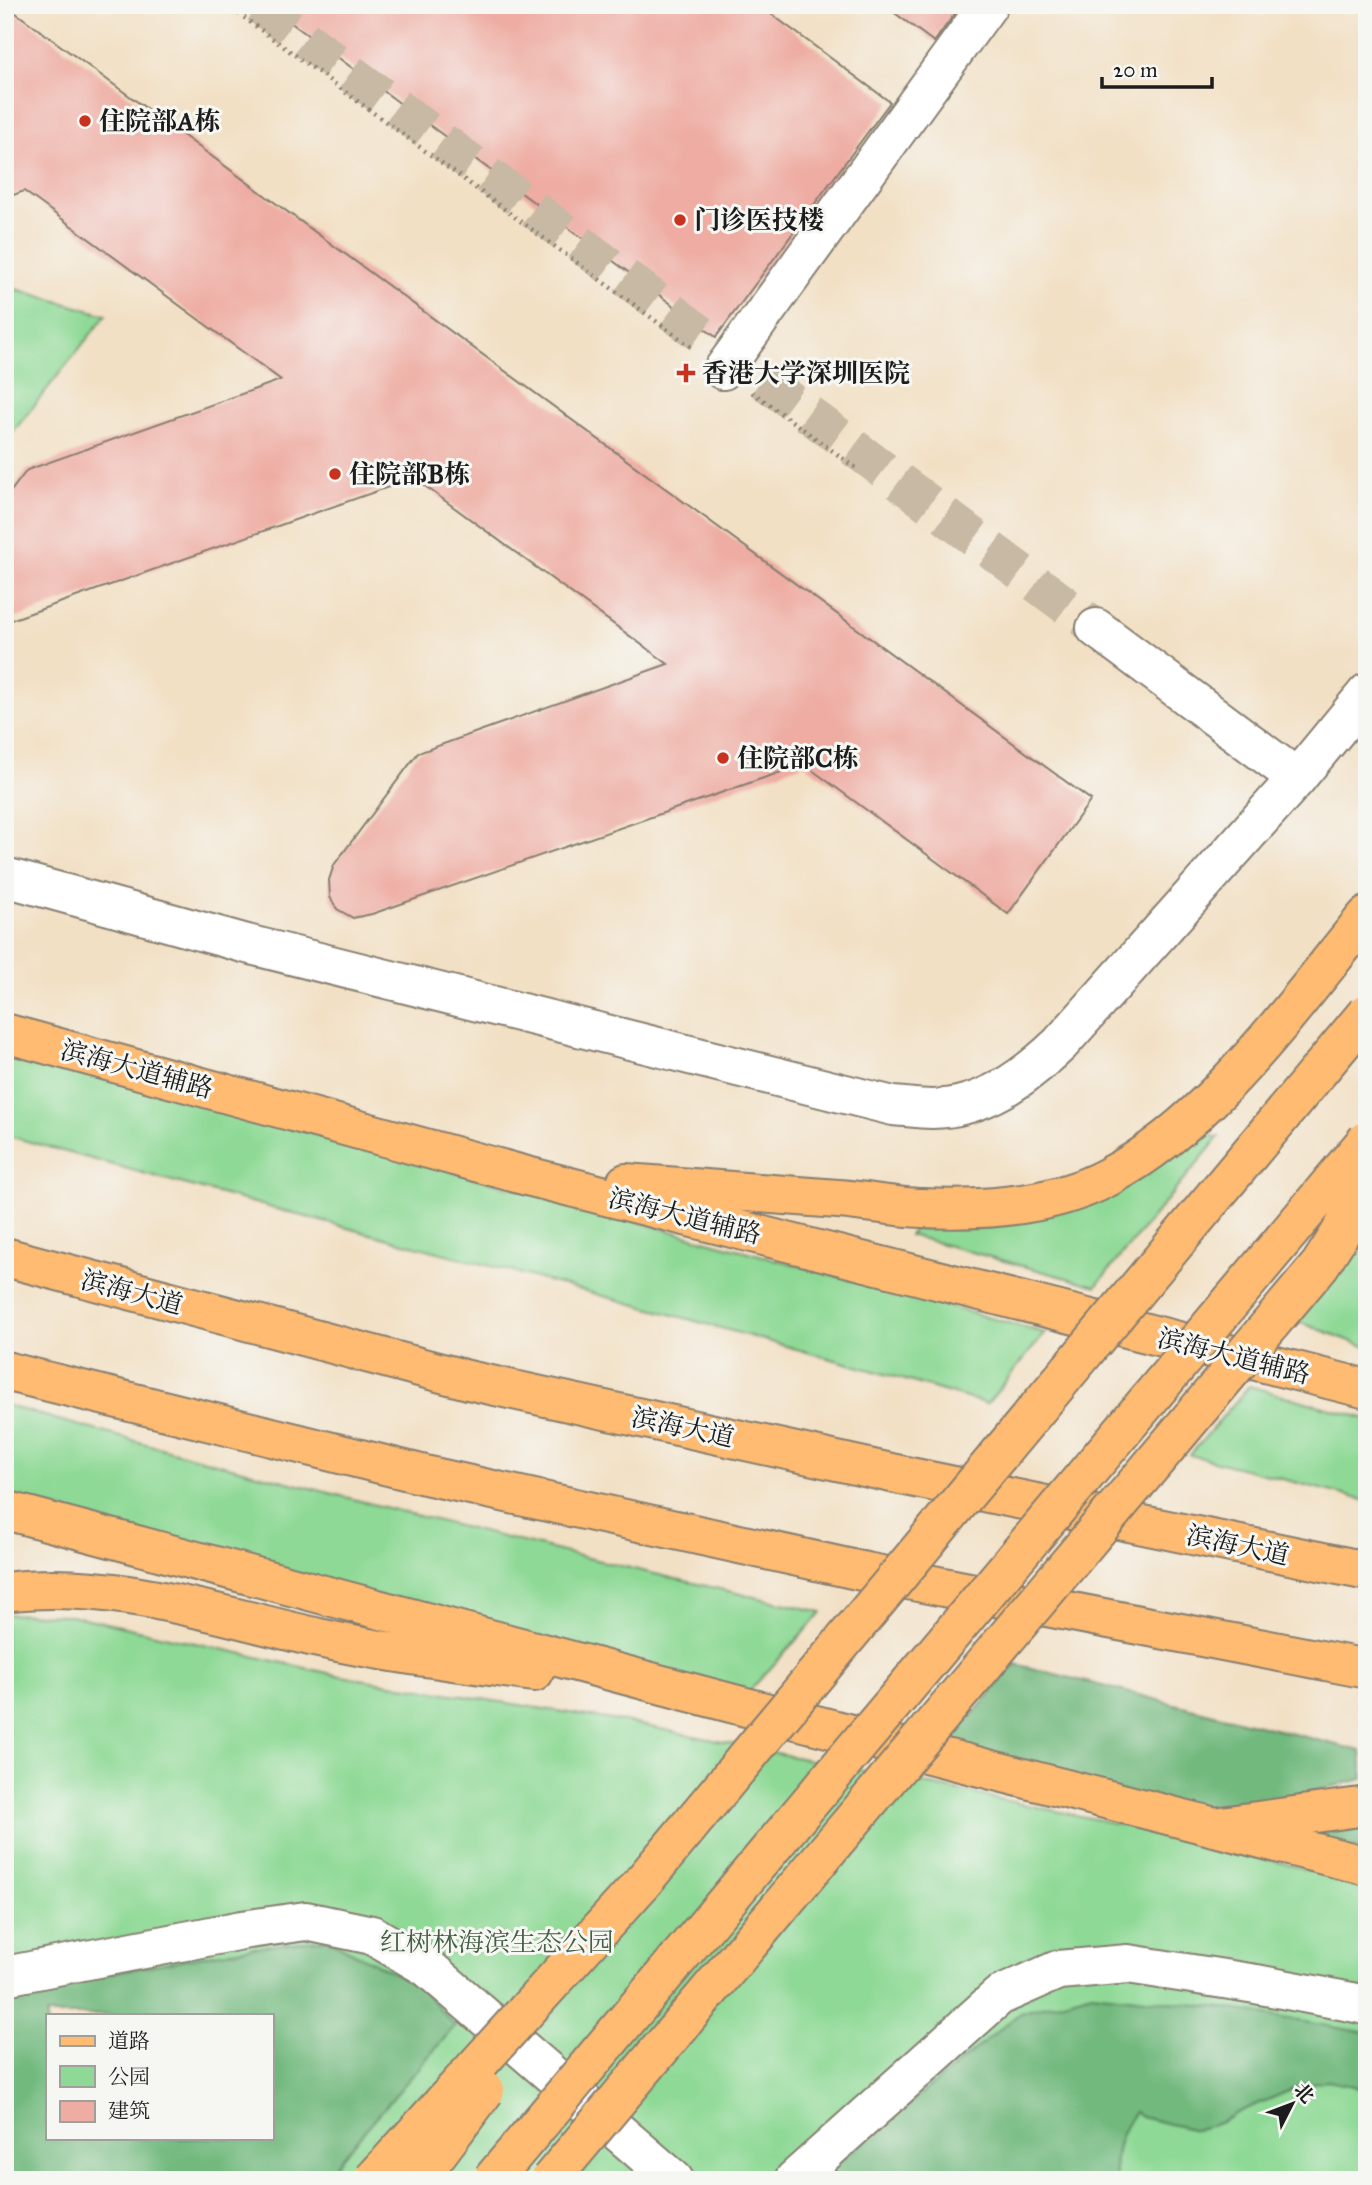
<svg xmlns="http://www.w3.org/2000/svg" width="1372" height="2185" font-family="'IM FELL Great Primer','Noto Serif SC',serif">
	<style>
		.green { fill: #8ed995; stroke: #557a58; stroke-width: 2; fill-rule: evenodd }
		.forest { fill: #72b97e; stroke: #476a4d; stroke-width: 2; fill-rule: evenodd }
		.building { fill: #eeaca2 }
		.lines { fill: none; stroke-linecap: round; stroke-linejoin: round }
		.minor-tunnel { stroke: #c7b9a3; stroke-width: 38; stroke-dasharray: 38 19; stroke-linecap: butt }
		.minor-casing { stroke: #877e70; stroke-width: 42 }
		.major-casing { stroke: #877e70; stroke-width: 42 }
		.highway-casing { stroke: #877e70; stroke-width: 42 }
		.path { stroke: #877e70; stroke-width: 4.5; stroke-dasharray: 2 5; stroke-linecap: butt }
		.minor { stroke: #fff; stroke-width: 38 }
		.major { stroke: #febb71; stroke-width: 38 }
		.highway { stroke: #febb71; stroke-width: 38 }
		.major-bridge-casing { stroke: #877e70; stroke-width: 42; stroke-linecap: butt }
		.major-bridge { stroke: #febb71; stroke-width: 38 }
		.poi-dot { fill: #c8321e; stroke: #f6f6f2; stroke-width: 2.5 }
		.labels { text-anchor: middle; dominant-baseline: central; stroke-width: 6; stroke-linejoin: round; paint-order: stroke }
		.poi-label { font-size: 26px; font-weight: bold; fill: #1c1c1c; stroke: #f6f6f2; text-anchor: start }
		.street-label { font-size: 26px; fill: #1c1c1c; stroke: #f6f6f2 }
		.park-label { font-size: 26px; fill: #445e46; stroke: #f6f6f2 }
	</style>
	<rect width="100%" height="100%" fill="#f6f6f2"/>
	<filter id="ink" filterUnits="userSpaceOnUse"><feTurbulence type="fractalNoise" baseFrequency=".0143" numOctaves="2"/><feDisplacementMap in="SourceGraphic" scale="14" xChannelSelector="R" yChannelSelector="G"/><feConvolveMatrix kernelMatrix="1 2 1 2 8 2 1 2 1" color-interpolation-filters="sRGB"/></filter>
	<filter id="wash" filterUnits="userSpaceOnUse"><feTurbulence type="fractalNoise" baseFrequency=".00686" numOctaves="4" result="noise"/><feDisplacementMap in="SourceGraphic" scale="28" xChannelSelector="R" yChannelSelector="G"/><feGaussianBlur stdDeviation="1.57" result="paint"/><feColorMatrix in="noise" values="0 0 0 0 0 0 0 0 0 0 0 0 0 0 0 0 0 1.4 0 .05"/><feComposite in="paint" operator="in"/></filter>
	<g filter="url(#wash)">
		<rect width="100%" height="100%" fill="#f2e0c5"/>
		<g class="green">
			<path d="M 5,286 L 106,315 L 5,442 Z"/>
			<path d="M 5,1049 L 1045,1333 L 987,1404 C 662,1307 332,1227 5,1135 Z"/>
			<path d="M 1187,1133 L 1219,1137 L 1096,1286 L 909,1235 L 914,1229 L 988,1225 Z"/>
			<path d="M 1367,1228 L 1367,1347 L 1299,1322 Z"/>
			<path d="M 1249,1386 L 1367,1419 L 1367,1501 L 1190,1455 Z"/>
			<path d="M 5,1405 C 276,1481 548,1552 822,1612 L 745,1696 L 5,1495 Z"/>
			<path d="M 5,1614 L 71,1615 L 341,1676 L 631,1723 L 1201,1841 L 1367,1886 L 1367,2180 L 5,2180 ZM 47,2015 L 271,2015 L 271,2138 L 47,2138 Z"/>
		</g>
		<g class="forest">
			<path d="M 1015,1664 L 1361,1751 L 1363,1779 L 1209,1816 L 947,1745 Z"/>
			<path d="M 1367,1821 L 1367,1851 L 1292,1833 Z"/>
			<path d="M 327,1939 L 418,1985 L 455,2026 L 322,2180 L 5,2180 L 5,1992 L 253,1947 ZM 47,2015 L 271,2015 L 271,2138 L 47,2138 Z"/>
			<path d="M 1092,1993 L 1233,2009 L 1367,2033 L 1367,2091 L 1353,2086 L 1328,2081 L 1305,2084 L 1235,2114 L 1222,2122 L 1195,2130 L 1141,2117 L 1135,2112 C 1120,2131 1112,2155 1117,2180 L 816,2180 L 1020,2013 Z"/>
		</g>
		<g id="blocks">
			<g class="building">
				<path d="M 5,5 L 1091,800 L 1008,914 L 804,764 L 372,914 L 353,918 L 337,909 L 330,897 L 329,880 L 334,865 L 418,753 L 668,664 L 414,478 L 5,622 L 5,499 L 27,470 L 281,380 L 24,191 L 5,198 Z"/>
				<path d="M 267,5 L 759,5 L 890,102 L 716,337 Z"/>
				<path d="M 884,5 L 961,5 L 934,42 Z"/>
			</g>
		</g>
	</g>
	<g filter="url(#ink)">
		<use href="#blocks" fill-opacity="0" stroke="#877e70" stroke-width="2"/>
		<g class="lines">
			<path class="minor-tunnel" d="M 259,5 L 1096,628"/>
			<defs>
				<g id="minor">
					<path d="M 723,370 L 988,5"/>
					<path d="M 1096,628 L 1297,778"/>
					<path d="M 5,877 L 247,944 L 893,1106 C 906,1107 919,1109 932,1109 C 984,1108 1024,1078 1060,1044 L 1297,778 L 1367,693"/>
					<path d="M 5,1976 L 242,1930 L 306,1921 L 372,1935 L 427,1967 L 674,2180"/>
					<path d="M 794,2180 L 999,1996 L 1058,1970 L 1128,1964 L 1256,1984 L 1367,2005"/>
				</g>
				<g id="major">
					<path d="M 5,1033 L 527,1176 L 1367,1389"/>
					<path d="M 626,1183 C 697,1188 767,1194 838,1199 C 866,1201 894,1207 922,1208 C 982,1211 1054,1206 1108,1177 C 1212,1123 1293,1005 1367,916"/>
					<path d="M 5,1510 L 738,1705 L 1367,1866"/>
					<path d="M 5,1592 C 111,1578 217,1615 319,1638 C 390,1654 462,1662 534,1672"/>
				</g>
				<g id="highway">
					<path d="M 5,1257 L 468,1380 L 896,1474 L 1367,1571"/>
					<path d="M 5,1371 L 425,1475 L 866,1572 L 1367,1669"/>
					<path d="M 1214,1827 L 1367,1806"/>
				</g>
			</defs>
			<use href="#minor" class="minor-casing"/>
			<use href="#major" class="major-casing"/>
			<use href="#highway" class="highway-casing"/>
			<g class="path">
				<path d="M 227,5 L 694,349"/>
				<path d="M 752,392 L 856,468"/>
			</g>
			<use href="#minor" class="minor"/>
			<use href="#major" class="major"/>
			<use href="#highway" class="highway"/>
			<defs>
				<g id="major-bridge">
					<path d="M 422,2174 L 485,2090"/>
					<path d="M 373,2180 L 641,1884 L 1367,1013"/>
					<path d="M 492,2180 L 1367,1140"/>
					<path d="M 550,2180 L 1320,1265 L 1343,1229 L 1367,1180"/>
				</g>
			</defs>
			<use href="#major-bridge" class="major-bridge-casing"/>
			<use href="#major-bridge" class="major-bridge"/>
		</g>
	</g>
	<g class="poi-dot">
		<circle cx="85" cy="121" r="7"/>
		<circle cx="680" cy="220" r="7"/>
		<path d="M682.5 362.5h7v7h7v7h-7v7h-7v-7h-7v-7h7z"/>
		<circle cx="335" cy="474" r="7"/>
		<circle cx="723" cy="758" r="7"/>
	</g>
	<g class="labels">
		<g class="poi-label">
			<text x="99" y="121">住院部A栋</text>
			<text x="694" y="220">门诊医技楼</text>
			<text x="702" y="373">香港大学深圳医院</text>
			<text x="349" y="474">住院部B栋</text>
			<text x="737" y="758">住院部C栋</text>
		</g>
		<g class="street-label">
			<text transform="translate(137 1069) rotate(15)">滨海大道辅路</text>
			<text transform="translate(685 1216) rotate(14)">滨海大道辅路</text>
			<text transform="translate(132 1292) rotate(15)">滨海大道</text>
			<text transform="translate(1234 1356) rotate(14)">滨海大道辅路</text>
			<text transform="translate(683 1427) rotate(12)">滨海大道</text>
			<text transform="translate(1238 1545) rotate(12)">滨海大道</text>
		</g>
		<g class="park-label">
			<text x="497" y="1942">红树林海滨生态公园</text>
		</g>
	</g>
	<rect width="1372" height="2185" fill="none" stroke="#f6f6f2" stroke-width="28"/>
	<rect x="46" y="2014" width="228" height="126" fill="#f6f6f2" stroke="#9f9f9c" stroke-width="2"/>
	<rect x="60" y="2036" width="35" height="10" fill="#febb71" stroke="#9f9f9c" stroke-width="2"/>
	<text x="108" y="2048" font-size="21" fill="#1c1c1c">道路</text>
	<rect x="60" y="2066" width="35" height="21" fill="#8ed995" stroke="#9f9f9c" stroke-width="2"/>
	<text x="108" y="2084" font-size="21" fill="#1c1c1c">公园</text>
	<rect x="60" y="2101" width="35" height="21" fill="#eeaca2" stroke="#9f9f9c" stroke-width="2"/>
	<text x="108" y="2118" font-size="21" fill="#1c1c1c">建筑</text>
	<g transform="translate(1292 2104) rotate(48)" stroke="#f6f6f2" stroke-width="5" paint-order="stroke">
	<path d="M0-5L12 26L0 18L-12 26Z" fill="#1c1c1c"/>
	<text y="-10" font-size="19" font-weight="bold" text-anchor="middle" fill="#1c1c1c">北</text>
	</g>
	<path d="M1102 77v10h110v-10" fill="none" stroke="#1c1c1c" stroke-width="3.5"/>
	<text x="1113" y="77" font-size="21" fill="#1c1c1c" stroke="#f6f6f2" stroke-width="5" paint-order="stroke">20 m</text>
</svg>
